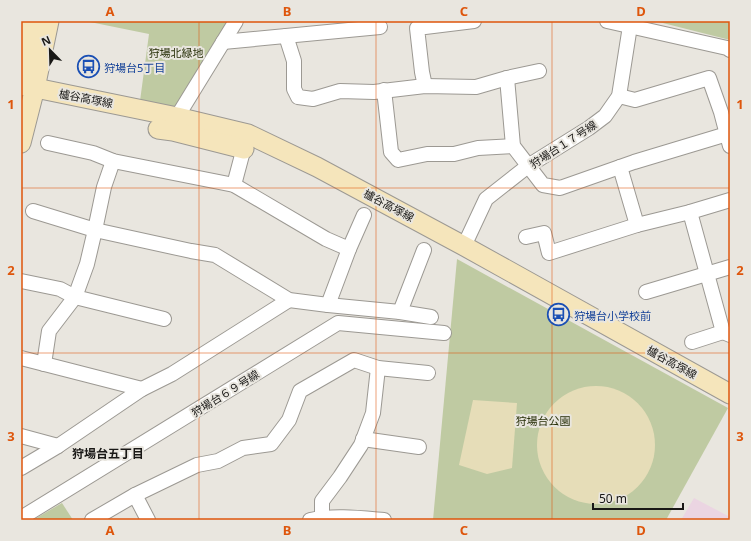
<svg xmlns="http://www.w3.org/2000/svg" width="751" height="541" font-family="'Noto Sans','Noto Sans JP',sans-serif">
	<style>
		.education { fill: #ebd5e2 }
		.green { fill: #bfcaa2 }
		.sand { fill: #e6ddb8 }
		.lines { fill: none; stroke-linecap: round; stroke-linejoin: round }
		.street-casing { stroke: #9c9993; stroke-width: 16 }
		.secondary-casing { stroke: #9c9993; stroke-width: 21 }
		.street { stroke: #fff; stroke-width: 14 }
		.secondary { stroke: #f5e5bb; stroke-width: 19 }
		.grid { fill: none; stroke: #de560c; stroke-width: 1; stroke-opacity: 0.55 }
		.labels { text-anchor: middle; dominant-baseline: central; stroke-width: 4; stroke-linejoin: round; paint-order: stroke }
		.park-label { font-size: 11px; fill: #29310a; stroke: #e9e6df }
		.transit-label { font-size: 11px; fill: #164399; stroke: #e9e6df; text-anchor: start }
		.street-label { font-size: 11px; fill: #191816; stroke: #e9e6df }
		.neighbourhood-label { font-size: 12px; font-weight: bold; fill: #191816; stroke: #e9e6df }
		.neatline { fill: none; stroke: #de560c; stroke-width: 1.5 }
		.grid-label { font-size: 13px; text-anchor: middle; font-weight: bold; fill: #de560c }
	</style>
	<rect width="100%" height="100%" fill="#e9e6df"/>
	<path class="education" d="M 694,498 L 730,517 L 730,520 L 681,520 Z"/>
	<g class="green">
		<path d="M 85,21 L 230,21 L 176,109 L 140,101 L 149,34 Z"/>
		<path d="M 655,21 L 730,21 L 730,40 Z"/>
		<path d="M 457,259 L 728,408 L 666,520 L 433,520 Z"/>
		<path d="M 62,503 L 73,520 L 33,520 Z"/>
	</g>
	<g class="sand">
		<circle cx="596" cy="445" r="59"/>
		<path d="M 473,400 L 517,403 L 512,468 L 487,474 L 459,465 Z"/>
	</g>
	<g class="lines">
		<defs>
			<g id="street">
				<path d="M 607,21 L 727,48 L 730,50"/>
				<path d="M 286,36 L 294,61 L 294,89 L 298,97 L 313,99 L 340,91 L 374,92 L 425,86 L 476,87 L 507,78 L 539,71"/>
				<path d="M 223,42 L 380,27"/>
				<path d="M 507,78 L 513,146 L 543,185 L 560,188 L 634,162 L 727,134"/>
				<path d="M 425,86 L 422,72 L 417,28 L 474,21"/>
				<path d="M 384,90 L 391,152 L 398,160 L 427,154 L 454,154 L 478,148 L 513,146"/>
				<path d="M 619,96 L 635,100 L 709,78 L 721,112 L 730,146"/>
				<path d="M 177,117 L 236,21"/>
				<path d="M 48,143 L 93,153 L 113,161 L 234,185 L 326,239 L 349,249"/>
				<path d="M 620,167 L 637,225 L 690,212 L 730,200"/>
				<path d="M 234,185 L 246,140"/>
				<path d="M 33,211 L 95,230 L 191,251 L 215,255 L 289,300 L 328,305 L 400,312 L 431,317"/>
				<path d="M 690,212 L 723,332 L 730,335"/>
				<path d="M 526,237 L 544,233 L 549,253 L 637,225"/>
				<path d="M 464,246 L 486,199 L 528,166 L 589,128 L 605,116 L 619,96 L 630,26"/>
				<path d="M 21,281 L 60,289 L 75,297 L 164,319"/>
				<path d="M 646,292 L 730,267"/>
				<path d="M 328,305 L 349,249 L 364,215"/>
				<path d="M 400,312 L 424,250"/>
				<path d="M 692,342 L 723,332"/>
				<path d="M 21,358 L 142,389"/>
				<path d="M 44,364 L 49,331 L 75,297 L 87,264 L 95,230 L 104,187 L 113,161"/>
				<path d="M 21,436 L 58,446"/>
				<path d="M 363,439 L 419,447"/>
				<path d="M 21,468 L 58,446 L 142,389 L 172,374 L 289,300"/>
				<path d="M 135,495 L 148,520"/>
				<path d="M 322,517 L 322,501 L 340,477 L 361,445 L 373,413 L 378,368"/>
				<path d="M 21,518 L 338,323 L 444,333"/>
				<path d="M 92,520 L 135,495 L 197,465 L 218,461 L 243,448 L 271,444 L 289,420 L 300,391 L 354,360 L 378,368 L 428,373"/>
				<path d="M 310,520 C 334,515 360,518 384,520"/>
			</g>
			<g id="secondary">
				<path d="M 21,71 L 32,21"/>
				<path d="M 21,85 L 177,117 L 248,134 L 317,167 L 464,246 L 730,394"/>
				<path d="M 158,129 L 173,131 L 244,149"/>
				<path d="M 21,143 L 35,88 L 49,21"/>
			</g>
		</defs>
		<use href="#street" class="street-casing"/>
		<use href="#secondary" class="secondary-casing"/>
		<use href="#street" class="street"/>
		<use href="#secondary" class="secondary"/>
	</g>
	<path class="grid" d="M 199,21 L 199,520M 376,21 L 376,520M 552,21 L 552,520M 21,188 L 730,188M 21,353 L 730,353"/>
	<defs>
		<symbol id="bus-ring" viewBox="-11 -11 22 22"><circle r="9.5" fill="#e9e6df" stroke="#1a4fb4" stroke-width="1.5"/><path d="M-5-6H5V4H4V6H2V4H-2V6H-4V4H-5ZM-3.5-4V0h7V-4ZM-3.5 1.2v1.5H-2V1.2ZM2 1.2v1.5H3.5V1.2Z" fill="#1a4fb4"/></symbol>
	</defs>
	<g fill-rule="evenodd">
		<use href="#bus-ring" x="76" y="54" width="25" height="25"/>
		<use href="#bus-ring" x="546" y="302" width="25" height="25"/>
	</g>
	<g class="labels">
		<g class="park-label">
			<text x="176" y="52">狩場北緑地</text>
			<text x="543" y="420">狩場台公園</text>
		</g>
		<g class="transit-label">
			<text x="104" y="67">狩場台5丁目</text>
			<text x="574" y="315">狩場台小学校前</text>
		</g>
		<g class="street-label">
			<text transform="translate(86 98) rotate(11)">櫨谷高塚線</text>
			<text transform="translate(563 144) rotate(-33)">狩場台１７号線</text>
			<text transform="translate(389 205) rotate(28)">櫨谷高塚線</text>
			<text transform="translate(672 362) rotate(29)">櫨谷高塚線</text>
			<text transform="translate(225 393) rotate(-32)">狩場台６９号線</text>
		</g>
		<g class="neighbourhood-label">
			<text x="108" y="453">狩場台五丁目</text>
		</g>
	</g>
	<rect width="751" height="541" fill="none" stroke="#e9e6df" stroke-width="44"/>
	<g transform="translate(50 50) rotate(337)" stroke="#e9e6df" stroke-width="3" paint-order="stroke">
	<path d="M0-3L7 15L0 10L-7 15Z" fill="#191816"/>
	<text y="-6" font-size="11" font-weight="bold" text-anchor="middle" fill="#191816">N</text>
	</g>
	<path d="M593 503v6h90v-6" fill="none" stroke="#191816" stroke-width="2"/>
	<text x="599" y="503" font-size="12" fill="#191816" stroke="#e9e6df" stroke-width="3" paint-order="stroke">50 m</text>
	<rect x="22" y="22" width="707" height="497" class="neatline"/>
	<g class="grid-label">
		<text x="110" y="16">A</text>
		<text x="287" y="16">B</text>
		<text x="464" y="16">C</text>
		<text x="641" y="16">D</text>
		<text x="11" y="109">1</text>
		<text x="740" y="109">1</text>
		<text x="11" y="275">2</text>
		<text x="740" y="275">2</text>
		<text x="11" y="441">3</text>
		<text x="740" y="441">3</text>
		<text x="110" y="535">A</text>
		<text x="287" y="535">B</text>
		<text x="464" y="535">C</text>
		<text x="641" y="535">D</text>
	</g>
</svg>
